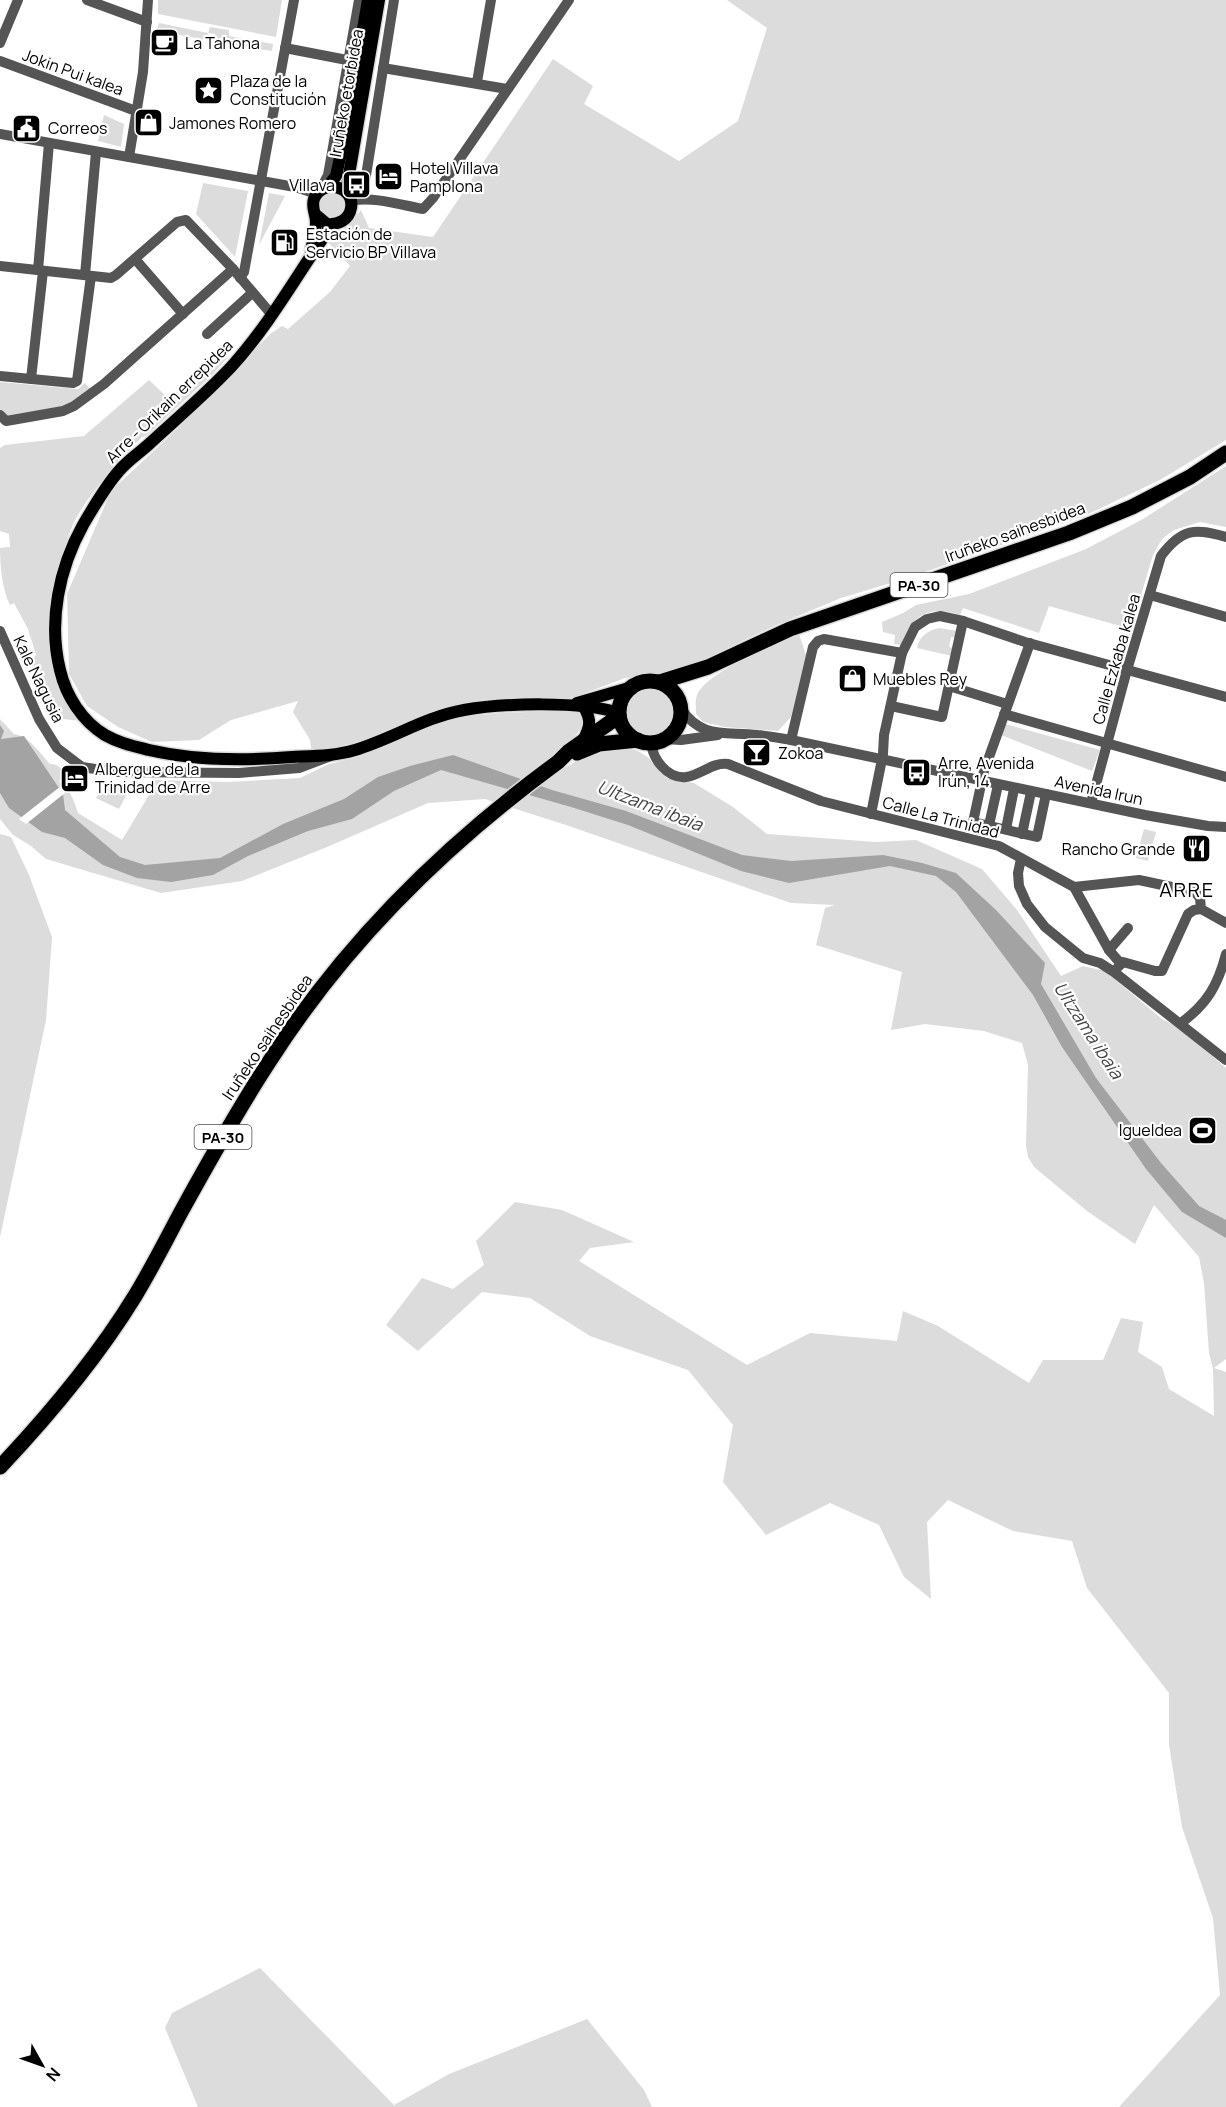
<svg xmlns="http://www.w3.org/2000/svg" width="1226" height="2107" font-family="Manrope,sans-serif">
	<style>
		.green { fill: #dcdcdc }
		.water { fill: #a3a3a3 }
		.pier { fill: #fff }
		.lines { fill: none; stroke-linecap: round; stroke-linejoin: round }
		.major-casing { stroke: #dbdbdb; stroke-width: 15 }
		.highway-casing { stroke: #dbdbdb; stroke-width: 18 }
		.minor { stroke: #555; stroke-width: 10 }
		.major { stroke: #000; stroke-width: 12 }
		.highway { stroke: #000; stroke-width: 15 }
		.labels { text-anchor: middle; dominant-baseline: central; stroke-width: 4.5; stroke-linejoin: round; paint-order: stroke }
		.shield { fill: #fff; stroke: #4c4c4c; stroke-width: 1.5 }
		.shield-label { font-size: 15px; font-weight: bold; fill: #000 }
		.poi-label { font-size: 16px; fill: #000; stroke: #fff; text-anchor: start }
		.street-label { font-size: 16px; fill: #000; stroke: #fff }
		.water-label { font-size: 18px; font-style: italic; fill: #444; stroke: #fff }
		.quarter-label { font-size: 20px; letter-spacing: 1.5px; fill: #000; stroke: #fff }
	</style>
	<rect width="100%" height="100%" fill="#fff"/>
	<g class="green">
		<path d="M 158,0 L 282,0 L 276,37 L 158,14 Z"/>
		<path d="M 727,0 L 1226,0 L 1226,440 L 1160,480 L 1084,516 L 911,577 L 841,598 L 774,626 L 690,666 L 670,673 L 625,678 L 567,700 L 459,705 L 357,742 L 312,753 L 310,740 L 293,712 L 298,701 L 231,720 L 199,740 L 152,742 L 118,727 L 87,706 L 69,674 L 67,594 L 111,491 L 177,429 L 270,334 L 282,326 L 288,329 L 330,292 L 350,266 L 325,239 L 350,223 L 361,210 L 369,228 L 433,237 L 553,59 L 593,86 L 584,104 L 679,161 L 738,121 L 767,28 Z"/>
		<path d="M 159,23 L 208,33 L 210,27 L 229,30 L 229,36 L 273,44 L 272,51 L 213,42 L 215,34 L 208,33 L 207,40 L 157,31 Z"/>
		<path d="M 104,115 L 124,124 L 121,147 L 98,141 Z"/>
		<path d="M 203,183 L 248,191 L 235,257 L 196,214 Z"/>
		<circle cx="332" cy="205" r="12"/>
		<path d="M 269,193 L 285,196 L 259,245 Z"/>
		<path d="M 229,356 L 213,374 L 146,436 L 142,437 C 119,461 95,486 78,515 C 57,551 46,632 54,672 C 57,690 70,705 80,720 C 72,721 58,719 53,714 C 46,707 34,672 31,661 L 36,655 L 28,629 L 14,603 L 10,605 C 2,589 0,565 0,548 L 10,547 L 9,534 L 0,531 L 0,448 L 5,445 L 84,436 L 149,380 L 168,398 Z"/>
		<path d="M 0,382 L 78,389 L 85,383 L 90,389 L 66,407 L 9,419 L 0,411 Z"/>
		<path d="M 1226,466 L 1226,527 L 1200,522 L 1174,530 L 1162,539 L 1153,555 L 1131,629 L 1049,606 L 1039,633 L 963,608 L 960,615 C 928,605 912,615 901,645 L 894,644 L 895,635 L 883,632 L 882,622 L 903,613 L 916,605 L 969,594 L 1086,549 L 1143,519 Z"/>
		<path d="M 939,628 L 958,631 L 956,638 L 951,637 L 949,647 L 954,648 L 952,656 L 917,648 C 919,637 928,630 939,628 Z"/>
		<path d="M 799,634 L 806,655 L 791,717 L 778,731 L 725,727 L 703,722 L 696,714 C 696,708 695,701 697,695 C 706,672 775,645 799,634 Z"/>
		<circle cx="649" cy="712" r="24"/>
		<path d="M 580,710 L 585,717 C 582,733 569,743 556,753 L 566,767 L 600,748 L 622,746 L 638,751 L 649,758 L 660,772 L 667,778 L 694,783 L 733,807 L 767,834 L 876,842 L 916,840 L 982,869 L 1017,910 L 1061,976 L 1083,966 L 1105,971 L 1162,1019 L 1180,1028 L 1226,1068 L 1226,1359 L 1214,1368 L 1226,1372 L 1226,2107 L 1119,2107 L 1220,1995 L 1213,1918 L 1182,1827 L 1169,1745 L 1169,1693 L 1087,1588 L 1072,1541 L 1013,1531 L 948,1500 L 927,1522 L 931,1599 L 904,1577 L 879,1525 L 830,1503 L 766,1535 L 723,1482 L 733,1425 L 688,1370 L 590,1336 L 530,1298 L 482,1292 L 418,1351 L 386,1325 L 422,1278 L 453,1289 L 484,1265 L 476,1241 L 515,1202 L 562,1210 L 634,1242 L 590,1248 L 579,1261 L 747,1365 L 810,1333 L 897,1341 L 903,1311 L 938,1326 L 1029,1383 L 1043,1360 L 1103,1360 L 1121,1318 L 1143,1322 L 1138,1352 L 1162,1367 L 1169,1389 L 1214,1416 L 1213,1369 L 1209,1353 L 1204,1283 L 1199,1257 L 1154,1205 L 1135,1244 L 1087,1211 L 1034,1167 L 1028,1157 L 1026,1146 L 1028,1065 L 1022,1043 L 984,1031 L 925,1024 L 891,1030 L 902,972 L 816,945 L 825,908 L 835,905 L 791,903 L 566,825 L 485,799 L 428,803 L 327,847 L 242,881 L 161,893 L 46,859 L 31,846 L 13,835 L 0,819 L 0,719 L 14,734 C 29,736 40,753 50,764 C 58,764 60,767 64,774 L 59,781 C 70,789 74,800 78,813 L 122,840 L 149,795 L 144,784 L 152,780 L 228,782 L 300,778 L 329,764 L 354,758 L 424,727 L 455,717 L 502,713 Z"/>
		<path d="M 1005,724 L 1100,750 L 1092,771 L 1001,735 Z"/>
		<path d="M 106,784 L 128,792 L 119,809 L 96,798 Z"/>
		<path d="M 1144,829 L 1156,832 L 1148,861 L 1136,858 Z"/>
		<path d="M 0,834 L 11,837 L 29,875 L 52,937 L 46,1020 L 0,1237 Z"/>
		<path d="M 260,1968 L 394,2105 L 449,2074 L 587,2019 L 644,2090 L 652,2107 L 198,2107 L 165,2028 L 172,2013 Z"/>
	</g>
	<path class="water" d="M 0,725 L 4,731 L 1,739 L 24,736 L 63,794 L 65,810 L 120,857 L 145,865 L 220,858 L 283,824 L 344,799 L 378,777 L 410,766 L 453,755 L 552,790 L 626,811 L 742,855 L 791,861 L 883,855 L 922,863 L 956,873 L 996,910 L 1045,963 L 1041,984 L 1096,1078 L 1161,1163 L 1199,1206 L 1226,1220 L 1226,1238 L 1182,1212 L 1146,1169 L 1062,1047 L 1033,995 L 956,892 L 936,876 L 890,866 L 789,883 L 741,871 L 628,825 L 571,807 L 441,770 L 394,791 L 352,819 L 308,831 L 248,856 L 213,875 L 171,882 L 137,878 L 103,865 L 65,838 L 42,832 L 9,808 L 0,793 Z"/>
	<path class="pier" d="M 61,786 L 65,793 L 26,824 L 19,819 Z"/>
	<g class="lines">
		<defs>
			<g id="major">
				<path d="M 328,186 L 336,176 L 344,139 L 368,0"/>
				<path d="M 346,192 L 379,0"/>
				<path d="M 332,225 C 299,271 271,323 232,366 C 206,394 176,419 148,445 C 138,454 126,462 118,472 C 105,487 93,508 83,525 C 59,568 48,622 60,670 C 66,696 82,721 105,735 C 119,743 133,746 149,750 C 196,761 244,761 292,757 C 313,756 335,756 355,750 C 392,739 425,717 464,710 C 503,703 582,701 619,713"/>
				<path d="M 311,250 C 313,241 316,231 316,222 C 316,214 311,207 314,199 C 322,178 355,186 351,208 C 349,220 338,225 327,224 L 315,214"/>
				<path d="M 577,703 L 629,688"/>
				<path d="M 583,741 C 590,727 592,721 584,707"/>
			</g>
			<g id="highway">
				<circle cx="650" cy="712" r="31"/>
				<path d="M 660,682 L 708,667 L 790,629 L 1069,533 L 1132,507 L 1190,477 L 1226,453"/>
				<path d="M 577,753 L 599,744 L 638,740"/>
				<path d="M 0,1467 C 50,1414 97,1358 135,1296 C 152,1268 166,1240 181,1212 C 209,1161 237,1111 269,1062 C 344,944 446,844 558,762 L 568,752 L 619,716"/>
			</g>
		</defs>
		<use href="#major" class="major-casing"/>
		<use href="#highway" class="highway-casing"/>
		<g class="minor">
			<path d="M 87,0 L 147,22"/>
			<path d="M 0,43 L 18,0"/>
			<path d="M 285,48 L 347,60"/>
			<path d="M 0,61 L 136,111"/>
			<path d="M 383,68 L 507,89"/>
			<path d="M 477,82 L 491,0"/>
			<path d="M 0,134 L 295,187 L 317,194"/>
			<path d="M 129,157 L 143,72 L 148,0"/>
			<path d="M 320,190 L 328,175 L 359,0"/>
			<path d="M 351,199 L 362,189 L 365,182 L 394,0"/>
			<path d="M 351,201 C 373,196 401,205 423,209 L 433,198 L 569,0"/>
			<path d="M 135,259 L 183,314"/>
			<path d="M 0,266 L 111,278 L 116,275 L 177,222 L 186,220 L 233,269 L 272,315"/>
			<path d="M 38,270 L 49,143"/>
			<path d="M 85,275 L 96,152"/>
			<path d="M 240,278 L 244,272 L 294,0"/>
			<path d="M 207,334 L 252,293"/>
			<path d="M 0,376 L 73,383 L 77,381 L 91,276"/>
			<path d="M 31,379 L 43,271"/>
			<path d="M 0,415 L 6,421 L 12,420 L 63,411 L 74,406 L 104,384 L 233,269"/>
			<path d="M 1150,595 L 1226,617"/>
			<path d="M 0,631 L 39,719 L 57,748 L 82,767 L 115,772 L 239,773 L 299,768 L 331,756"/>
			<path d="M 1030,643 L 984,771 L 973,822 L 1037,837 L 1046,794"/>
			<path d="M 949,686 L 1007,704"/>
			<path d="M 891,706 L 942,717 L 963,621"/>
			<path d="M 681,709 C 703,740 725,731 758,735 C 769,736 780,738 791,740 L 1145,815 L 1208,826 L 1226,827"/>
			<path d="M 1004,714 L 1226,777"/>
			<path d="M 665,739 L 681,740 L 718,735"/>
			<path d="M 791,740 L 813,647 L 818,641 L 824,639 L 902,653"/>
			<path d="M 651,743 C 653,759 667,779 686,777 C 701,775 712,762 728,764 L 821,801 L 999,846 L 1074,887 L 1139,880 L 1195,892 L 1200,898 L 1201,909 L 1226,923"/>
			<path d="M 1091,803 L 1127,670 L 1161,556 C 1182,528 1195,528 1226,537"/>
			<path d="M 871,814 L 883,754 L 884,735 L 902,653 L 915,627 L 927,619 L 940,616 L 963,621 L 1025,642 L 1226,697"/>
			<path d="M 989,825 L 998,785"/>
			<path d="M 1006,829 L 1014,789"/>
			<path d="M 1022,834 L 1031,792"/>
			<path d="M 1021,859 L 1018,873 L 1019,886 L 1027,904 L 1045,927 L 1083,958 L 1100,963 L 1114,972 L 1226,1060"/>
			<path d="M 1074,887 L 1109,950 L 1121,964 L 1118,967"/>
			<path d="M 1109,950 L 1128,928"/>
			<path d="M 1121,964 L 1123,962 L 1155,971 L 1162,971 L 1188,914 L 1194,910 L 1201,909"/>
			<path d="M 1181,1023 C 1207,1004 1218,985 1226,954"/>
		</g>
		<use href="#major" class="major"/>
		<use href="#highway" class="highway"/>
	</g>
	<defs>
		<symbol id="cafe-square" viewBox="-11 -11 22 22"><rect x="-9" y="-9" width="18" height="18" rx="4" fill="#000" stroke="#fff"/><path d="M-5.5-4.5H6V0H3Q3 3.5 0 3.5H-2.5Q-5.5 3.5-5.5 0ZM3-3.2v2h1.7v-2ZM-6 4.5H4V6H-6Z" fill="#fff"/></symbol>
		<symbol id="sight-square" viewBox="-11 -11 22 22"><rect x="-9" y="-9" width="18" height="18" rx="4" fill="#000" stroke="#fff"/><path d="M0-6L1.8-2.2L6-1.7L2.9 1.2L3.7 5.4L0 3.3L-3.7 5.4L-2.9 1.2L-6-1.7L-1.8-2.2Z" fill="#fff"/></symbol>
		<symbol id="shop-square" viewBox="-11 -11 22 22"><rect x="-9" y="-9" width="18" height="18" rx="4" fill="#000" stroke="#fff"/><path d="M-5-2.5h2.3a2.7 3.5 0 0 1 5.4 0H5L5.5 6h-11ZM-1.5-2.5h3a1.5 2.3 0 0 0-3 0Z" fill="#fff"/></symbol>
		<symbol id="civic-square" viewBox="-11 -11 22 22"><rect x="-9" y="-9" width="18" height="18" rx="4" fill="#000" stroke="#fff"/><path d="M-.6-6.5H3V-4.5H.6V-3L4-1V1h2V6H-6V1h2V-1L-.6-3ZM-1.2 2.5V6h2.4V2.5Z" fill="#fff"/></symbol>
		<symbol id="hotel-square" viewBox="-11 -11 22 22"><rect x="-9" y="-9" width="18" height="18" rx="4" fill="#000" stroke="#fff"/><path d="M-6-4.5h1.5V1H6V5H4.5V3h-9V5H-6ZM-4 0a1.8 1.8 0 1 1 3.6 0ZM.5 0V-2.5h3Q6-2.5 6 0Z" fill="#fff"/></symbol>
		<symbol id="bus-square" viewBox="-11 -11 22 22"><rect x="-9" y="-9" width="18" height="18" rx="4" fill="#000" stroke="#fff"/><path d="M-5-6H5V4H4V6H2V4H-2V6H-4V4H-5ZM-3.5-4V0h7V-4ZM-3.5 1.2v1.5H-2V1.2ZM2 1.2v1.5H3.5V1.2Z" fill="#fff"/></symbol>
		<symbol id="fuel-square" viewBox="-11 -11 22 22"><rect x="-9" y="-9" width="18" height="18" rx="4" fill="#000" stroke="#fff"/><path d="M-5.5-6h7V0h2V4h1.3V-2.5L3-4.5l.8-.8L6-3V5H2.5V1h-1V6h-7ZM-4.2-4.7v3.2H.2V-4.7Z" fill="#fff"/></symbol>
		<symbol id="bar-square" viewBox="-11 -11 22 22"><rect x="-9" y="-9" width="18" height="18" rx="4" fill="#000" stroke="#fff"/><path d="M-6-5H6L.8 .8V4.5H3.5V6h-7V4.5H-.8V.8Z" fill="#fff"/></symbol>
		<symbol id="restaurant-square" viewBox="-11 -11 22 22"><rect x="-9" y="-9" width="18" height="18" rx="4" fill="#000" stroke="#fff"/><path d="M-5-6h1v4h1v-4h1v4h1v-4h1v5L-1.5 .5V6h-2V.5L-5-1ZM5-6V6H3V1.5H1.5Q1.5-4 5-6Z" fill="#fff"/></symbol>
		<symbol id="stadium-square" viewBox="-11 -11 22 22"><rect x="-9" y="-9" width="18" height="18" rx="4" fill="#000" stroke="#fff"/><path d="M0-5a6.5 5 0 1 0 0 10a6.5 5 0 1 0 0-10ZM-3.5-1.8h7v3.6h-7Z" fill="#fff"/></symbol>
	</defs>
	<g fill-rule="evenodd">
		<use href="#cafe-square" x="148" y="26" width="33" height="33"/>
		<use href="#sight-square" x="192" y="74" width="33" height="33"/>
		<use href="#shop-square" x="132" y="106" width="33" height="33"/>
		<use href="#civic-square" x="10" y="112" width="33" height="33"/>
		<use href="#hotel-square" x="372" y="160" width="33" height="33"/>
		<use href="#bus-square" x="340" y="168" width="33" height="33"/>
		<use href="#fuel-square" x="268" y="226" width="33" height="33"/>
		<use href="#shop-square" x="836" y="662" width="33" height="33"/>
		<use href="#bar-square" x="740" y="736" width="33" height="33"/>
		<use href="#bus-square" x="900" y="756" width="33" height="33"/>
		<use href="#hotel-square" x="58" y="762" width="33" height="33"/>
		<use href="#restaurant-square" x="1180" y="832" width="33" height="33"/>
		<use href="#stadium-square" x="1186" y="1114" width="33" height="33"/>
	</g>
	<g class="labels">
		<g class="shield">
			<rect x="890.5" y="573" width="57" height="24" rx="4.5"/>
			<rect x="194.5" y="1125" width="57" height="24" rx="4.5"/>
		</g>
		<g class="shield-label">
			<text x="919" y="585">PA-30</text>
			<text x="223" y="1137">PA-30</text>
		</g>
		<g class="poi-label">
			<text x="185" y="43">La Tahona</text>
			<text x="230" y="81">Plaza de la<tspan x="230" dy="18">Constitución</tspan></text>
			<text x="169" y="123">Jamones Romero</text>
			<text x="48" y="128">Correos</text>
			<text x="410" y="168">Hotel Villava<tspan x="410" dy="18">Pamplona</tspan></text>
			<text x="335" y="185" text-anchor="end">Villava</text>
			<text x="306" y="234">Estación de<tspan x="306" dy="18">Servicio BP Villava</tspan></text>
			<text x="873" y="679">Muebles Rey</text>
			<text x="778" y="753">Zokoa</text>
			<text x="938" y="763">Arre, Avenida<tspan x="938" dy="18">Irún, 14</tspan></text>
			<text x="95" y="769">Albergue de la<tspan x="95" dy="18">Trinidad de Arre</tspan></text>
			<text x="1175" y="849" text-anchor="end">Rancho Grande</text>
			<text x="1182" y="1130" text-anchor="end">Igueldea</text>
		</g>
		<g class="street-label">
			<text transform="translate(73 72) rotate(20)">Jokin Pui kalea</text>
			<text transform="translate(346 93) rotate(-80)">Iruñeko etorbidea</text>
			<text transform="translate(169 401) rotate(-44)">Arre - Orikain errepidea</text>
			<text transform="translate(1015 532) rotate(-20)">Iruñeko saihesbidea</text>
			<text transform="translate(1116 659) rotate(-74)">Calle Ezkaba kalea</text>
			<text transform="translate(39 679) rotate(64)">Kale Nagusia</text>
			<text transform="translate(1099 790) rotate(12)">Avenida Irun</text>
			<text transform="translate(941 817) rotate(15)">Calle La Trinidad</text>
			<text transform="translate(267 1037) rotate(-56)">Iruñeko saihesbidea</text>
		</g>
		<g class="water-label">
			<text transform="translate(650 805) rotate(21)">Ultzama ibaia</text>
			<text transform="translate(1089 1030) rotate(57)">Ultzama ibaia</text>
		</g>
		<g class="quarter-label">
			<text x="1187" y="889">ARRE</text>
		</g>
	</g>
	<g transform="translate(42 2065) rotate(130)" stroke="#ffffff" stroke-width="4.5" paint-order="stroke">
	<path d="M0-4.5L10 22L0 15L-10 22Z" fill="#000000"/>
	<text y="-9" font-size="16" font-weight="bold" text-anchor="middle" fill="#000000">N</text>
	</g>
</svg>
